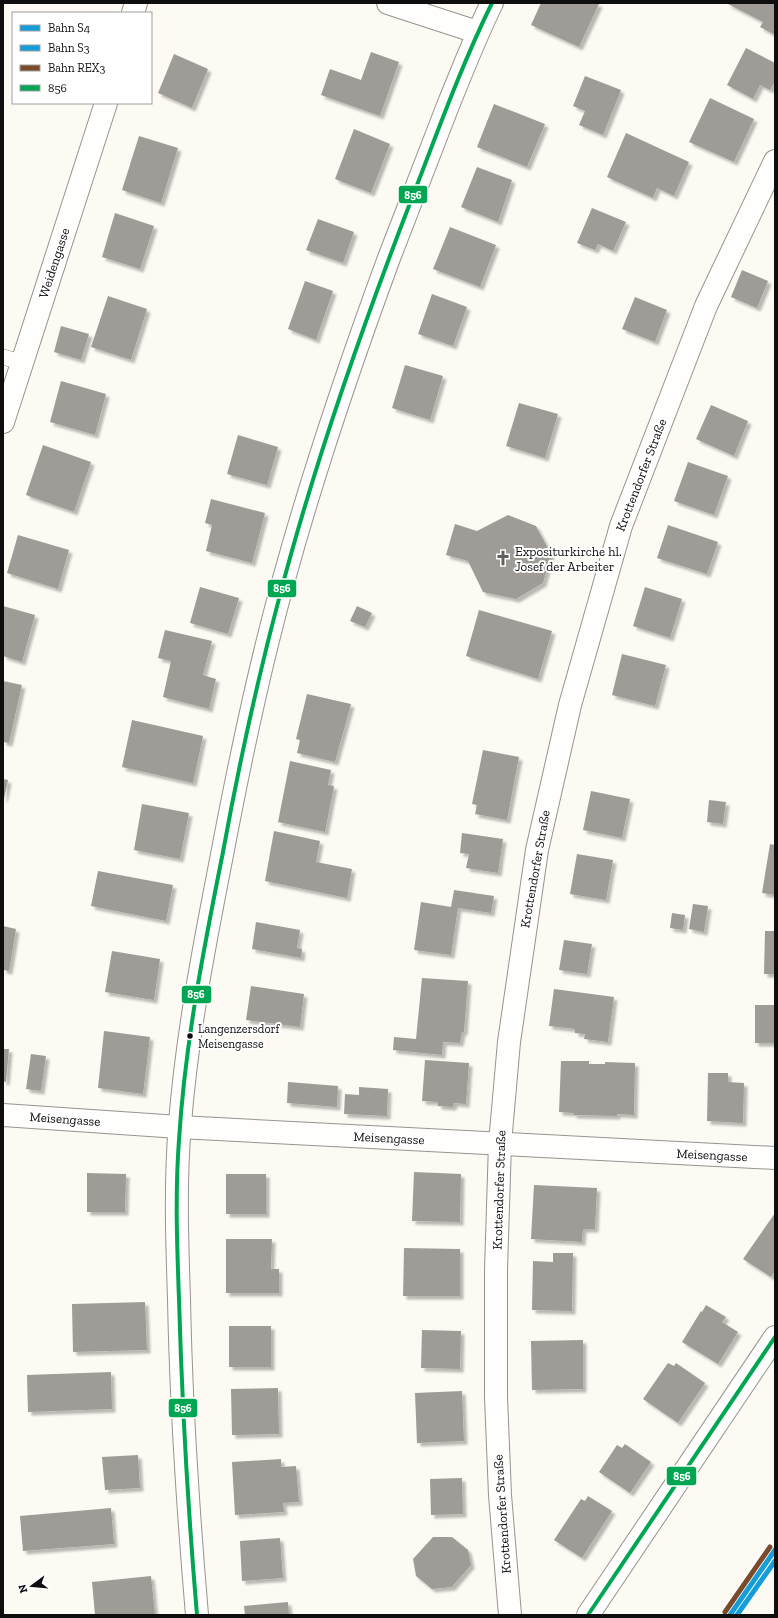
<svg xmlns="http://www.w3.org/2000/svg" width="778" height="1618" font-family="'Zilla Slab',serif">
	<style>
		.building { fill: #9f9c98; filter: url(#shadow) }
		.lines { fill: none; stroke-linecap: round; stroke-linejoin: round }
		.service-casing { stroke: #959491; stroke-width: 16 }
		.minor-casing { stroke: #959491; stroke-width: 24 }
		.service { stroke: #fffefd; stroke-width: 15 }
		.minor { stroke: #fffefd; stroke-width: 22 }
		.bus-1-casing { stroke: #fff; stroke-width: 7 }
		.bus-1 { stroke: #00a651; stroke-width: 4 }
		.rail-1-casing { stroke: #fff; stroke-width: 8 }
		.rail-2-casing { stroke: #fff; stroke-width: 8 }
		.rail-3-casing { stroke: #fff; stroke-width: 8 }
		.rail-1 { stroke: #159dd9; stroke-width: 5 }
		.rail-2 { stroke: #159dd9; stroke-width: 5 }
		.rail-3 { stroke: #7a4b2a; stroke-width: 5 }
		.bus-dot { fill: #0e0e0e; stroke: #fff; stroke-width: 1.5 }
		.labels { text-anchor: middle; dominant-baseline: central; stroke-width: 4; stroke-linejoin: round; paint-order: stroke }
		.bus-label { font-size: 12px; fill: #0e0e0e; stroke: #fff; text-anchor: start }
		.street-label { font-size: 13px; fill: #0e0e0e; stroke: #fff }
		.poi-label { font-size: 13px; fill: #0e0e0e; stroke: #fff; text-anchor: start }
		.line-badge { stroke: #fff; stroke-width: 1.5 }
		.badge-label { font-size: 11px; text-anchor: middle; font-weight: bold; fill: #fff }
	</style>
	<defs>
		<filter id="shadow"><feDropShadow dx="3.5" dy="3.5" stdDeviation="1" flood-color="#0004"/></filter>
	</defs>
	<rect width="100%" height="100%" fill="#fcfaf2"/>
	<g class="building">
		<path d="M 541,3 L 597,3 L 599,4 L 579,47 L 531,25 Z"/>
		<path d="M 726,3 L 775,3 L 775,35 L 760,27 L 763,22 Z"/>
		<path d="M 746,48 L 775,63 L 775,81 L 770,90 L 760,85 L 753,99 L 727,85 Z"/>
		<path d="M 371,52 L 399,62 L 380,116 L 321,95 L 330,69 L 361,80 Z"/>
		<path d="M 174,54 L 208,69 L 192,108 L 158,93 Z"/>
		<path d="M 585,76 L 621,90 L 603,135 L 579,125 L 585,111 L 573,106 Z"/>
		<path d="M 710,98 L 754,119 L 734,162 L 689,142 Z"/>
		<path d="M 494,104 L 545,124 L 527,167 L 477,147 Z"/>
		<path d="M 354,129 L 390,144 L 371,193 L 335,179 Z"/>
		<path d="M 626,133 L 689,162 L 674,196 L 657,188 L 653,198 L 607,177 Z"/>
		<path d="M 139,136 L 178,148 L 161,203 L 122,190 Z"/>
		<path d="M 477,167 L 512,180 L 498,222 L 461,207 Z"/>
		<path d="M 592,208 L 626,222 L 613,251 L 598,244 L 595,250 L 577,243 Z"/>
		<path d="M 115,213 L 154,226 L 140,269 L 102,257 Z"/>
		<path d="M 318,219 L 354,232 L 343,263 L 306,250 Z"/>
		<path d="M 450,227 L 496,245 L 480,287 L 433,269 Z"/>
		<path d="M 742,270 L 768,281 L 757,308 L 731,297 Z"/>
		<path d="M 305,281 L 333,291 L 316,340 L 288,329 Z"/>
		<path d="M 432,294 L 467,307 L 453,346 L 418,334 Z"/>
		<path d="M 108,296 L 147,309 L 131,360 L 91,347 Z"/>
		<path d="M 635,297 L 667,310 L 655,342 L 622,329 Z"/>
		<path d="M 61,326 L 89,334 L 81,360 L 54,352 Z"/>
		<path d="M 405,365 L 443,376 L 430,420 L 392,408 Z"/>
		<path d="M 61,381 L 106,394 L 95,435 L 50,422 Z"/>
		<path d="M 519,403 L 558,414 L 545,458 L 506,446 Z"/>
		<path d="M 711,405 L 748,421 L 734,456 L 696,439 Z"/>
		<path d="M 238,435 L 278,447 L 267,485 L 227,474 Z"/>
		<path d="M 43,445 L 91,462 L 74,512 L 26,495 Z"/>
		<path d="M 688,462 L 728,476 L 714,515 L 674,501 Z"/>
		<path d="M 211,499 L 265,513 L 252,563 L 206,551 L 212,525 L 205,523 Z"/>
		<path d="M 508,515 L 536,526 L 551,554 L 543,583 L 516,599 L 483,592 L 468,561 L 446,555 L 455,524 L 477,531 Z"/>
		<path d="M 668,525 L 718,542 L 707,574 L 657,558 Z"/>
		<path d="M 18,535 L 69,550 L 58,589 L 7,573 Z"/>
		<path d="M 200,587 L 239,598 L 228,634 L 190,623 Z"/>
		<path d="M 645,587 L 682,599 L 670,638 L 633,626 Z"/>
		<path d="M 3,606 L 35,615 L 22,662 L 3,656 Z"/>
		<path d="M 357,606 L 372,613 L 365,627 L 350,621 Z"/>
		<path d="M 479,610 L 552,631 L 538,679 L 466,656 Z"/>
		<path d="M 165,630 L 212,641 L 203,675 L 216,679 L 209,709 L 163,697 L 171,661 L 158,658 Z"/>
		<path d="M 622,654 L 666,665 L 655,706 L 612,695 Z"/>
		<path d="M 3,681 L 22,685 L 9,743 L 3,742 Z"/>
		<path d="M 307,694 L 351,704 L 335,762 L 297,753 L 300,740 L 296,739 Z"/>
		<path d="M 132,720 L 203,736 L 193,783 L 122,767 Z"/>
		<path d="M 483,750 L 519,757 L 507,820 L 475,814 L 477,805 L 472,804 Z"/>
		<path d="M 290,761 L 331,770 L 328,785 L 334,786 L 325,832 L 278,822 Z"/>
		<path d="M 3,779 L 8,780 L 4,799 L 3,799 Z"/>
		<path d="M 591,791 L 630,799 L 622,838 L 583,830 Z"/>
		<path d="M 709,800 L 726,802 L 723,824 L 707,822 Z"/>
		<path d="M 142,804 L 189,813 L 180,859 L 134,850 Z"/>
		<path d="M 274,831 L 320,841 L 316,862 L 352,869 L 347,898 L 265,881 Z"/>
		<path d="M 462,833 L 503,839 L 498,873 L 466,868 L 469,854 L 460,853 Z"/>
		<path d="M 770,844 L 775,845 L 775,895 L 762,893 Z"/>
		<path d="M 577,854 L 613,860 L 606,900 L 570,894 Z"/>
		<path d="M 98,871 L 173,885 L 166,921 L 91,906 Z"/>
		<path d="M 454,890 L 494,896 L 491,913 L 458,908 L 451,955 L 414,950 L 421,902 L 451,907 Z"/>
		<path d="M 693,904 L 708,906 L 704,932 L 689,929 Z"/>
		<path d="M 672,913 L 685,915 L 683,930 L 670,928 Z"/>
		<path d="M 256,922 L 300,930 L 297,948 L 302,949 L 301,958 L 252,949 Z"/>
		<path d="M 3,926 L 16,929 L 9,971 L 3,970 Z"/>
		<path d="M 765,931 L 775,931 L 775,974 L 764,974 Z"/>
		<path d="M 564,940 L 592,944 L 587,974 L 559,970 Z"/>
		<path d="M 112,951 L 160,959 L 154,1000 L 105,992 Z"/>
		<path d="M 422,978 L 468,981 L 464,1032 L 462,1032 L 460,1043 L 443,1042 L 442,1055 L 393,1050 L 394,1037 L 416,1039 Z"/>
		<path d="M 251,986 L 304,994 L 300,1027 L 246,1020 Z"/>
		<path d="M 554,989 L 614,997 L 608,1042 L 584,1039 L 585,1034 L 575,1033 L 575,1029 L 549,1026 Z"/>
		<rect x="755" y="1005" width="20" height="38"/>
		<path d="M 104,1031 L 150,1037 L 143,1094 L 98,1088 Z"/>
		<path d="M 3,1049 L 9,1049 L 6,1082 L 3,1081 Z"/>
		<path d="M 31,1054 L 46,1056 L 41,1091 L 26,1089 Z"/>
		<path d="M 425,1060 L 469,1063 L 466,1104 L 454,1103 L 453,1107 L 438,1106 L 438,1102 L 422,1101 Z"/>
		<path d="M 561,1061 L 589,1061 L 589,1064 L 605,1064 L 605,1062 L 635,1063 L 634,1115 L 617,1114 L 617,1116 L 573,1115 L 574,1113 L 559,1112 Z"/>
		<path d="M 708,1073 L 728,1073 L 728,1082 L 744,1083 L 743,1123 L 707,1121 Z"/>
		<path d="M 288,1082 L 338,1086 L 337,1107 L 287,1103 Z"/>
		<path d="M 359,1087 L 388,1089 L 387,1116 L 344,1114 L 345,1094 L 359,1095 Z"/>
		<path d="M 414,1172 L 461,1174 L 460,1222 L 412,1221 Z"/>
		<path d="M 87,1173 L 126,1174 L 125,1212 L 87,1212 Z"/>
		<rect x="226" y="1174" width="40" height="40"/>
		<path d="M 534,1185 L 597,1188 L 595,1229 L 583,1229 L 582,1242 L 531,1239 Z"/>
		<path d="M 775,1213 L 775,1271 L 771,1277 L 743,1259 Z"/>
		<path d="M 226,1239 L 272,1239 L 271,1269 L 279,1269 L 279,1293 L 226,1293 Z"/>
		<path d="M 404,1248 L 460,1249 L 460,1296 L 403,1296 Z"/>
		<path d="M 553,1253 L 573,1253 L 572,1311 L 532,1310 L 533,1261 L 553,1262 Z"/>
		<path d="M 145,1302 L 147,1350 L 73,1352 L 72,1304 Z"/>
		<path d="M 706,1305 L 726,1317 L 722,1322 L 738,1332 L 718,1364 L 682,1342 L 701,1311 L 702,1312 Z"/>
		<rect x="229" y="1326" width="42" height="41"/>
		<path d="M 422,1330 L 461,1331 L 460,1369 L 421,1368 Z"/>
		<path d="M 583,1340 L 583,1389 L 532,1390 L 531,1341 Z"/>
		<path d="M 668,1363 L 674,1366 L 676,1363 L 705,1383 L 678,1423 L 643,1399 Z"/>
		<path d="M 111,1372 L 112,1409 L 28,1412 L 27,1375 Z"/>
		<path d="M 278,1388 L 279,1434 L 232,1435 L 231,1389 Z"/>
		<path d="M 462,1391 L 464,1441 L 417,1443 L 415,1393 Z"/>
		<path d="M 625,1444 L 651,1462 L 630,1493 L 599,1472 L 617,1445 L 622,1448 Z"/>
		<path d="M 138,1455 L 140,1488 L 105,1490 L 102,1457 Z"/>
		<path d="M 281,1459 L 281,1467 L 296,1466 L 299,1502 L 283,1503 L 284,1512 L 235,1515 L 232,1462 Z"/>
		<path d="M 462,1478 L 463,1514 L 431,1515 L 430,1479 Z"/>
		<path d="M 588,1496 L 612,1511 L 582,1558 L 554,1540 L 581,1499 L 585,1501 Z"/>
		<path d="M 111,1508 L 114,1544 L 23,1551 L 20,1516 Z"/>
		<path d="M 433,1537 L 452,1537 L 468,1550 L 471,1565 L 452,1587 L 432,1589 L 416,1576 L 413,1559 Z"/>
		<path d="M 280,1538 L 283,1578 L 242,1581 L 240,1541 Z"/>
		<path d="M 151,1576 L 155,1615 L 95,1615 L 92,1582 Z"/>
		<path d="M 288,1602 L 289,1615 L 245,1615 L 244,1606 Z"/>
	</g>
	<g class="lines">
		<defs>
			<path id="service" d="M 3,357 L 21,362"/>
			<g id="minor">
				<path d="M 388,3 L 477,32"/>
				<path d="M 133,13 L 136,3"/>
				<path d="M 3,422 L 106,103"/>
				<path d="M 3,1115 L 179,1127 L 775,1158"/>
				<path d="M 197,1615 C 188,1510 181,1404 179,1299 C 177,1240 175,1182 180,1123 C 187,1035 204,947 221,860 C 235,786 250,712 268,640 C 300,510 343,383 389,258 C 409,206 429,154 449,103 C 463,69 476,35 492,3"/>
				<path d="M 510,1615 L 500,1495 L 496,1397 L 496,1270 L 500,1143 L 509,1042 L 537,850 L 570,705 L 621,526 L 706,306 L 775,161"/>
				<path d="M 588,1615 L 775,1337"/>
			</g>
		</defs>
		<use href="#service" class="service-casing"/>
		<use href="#minor" class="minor-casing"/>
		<use href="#service" class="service"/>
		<use href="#minor" class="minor"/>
		<defs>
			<g id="bus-1">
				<path d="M 197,1615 C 188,1510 182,1404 179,1299 C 177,1246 175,1193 179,1140 C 185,1043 204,947 223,852 C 239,764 258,677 281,591 C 315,462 359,336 407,211 C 434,142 459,70 492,3"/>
				<path d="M 588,1615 L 775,1337"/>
			</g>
		</defs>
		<use href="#bus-1" class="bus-1-casing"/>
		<use href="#bus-1" class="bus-1"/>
		<defs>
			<path id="rail-1" d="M 730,1615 L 775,1550"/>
			<path id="rail-2" d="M 737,1615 L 775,1561"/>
			<path id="rail-3" d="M 725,1612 L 770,1547"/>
		</defs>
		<use href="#rail-1" class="rail-1-casing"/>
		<use href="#rail-2" class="rail-2-casing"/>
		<use href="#rail-3" class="rail-3-casing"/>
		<use href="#rail-1" class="rail-1"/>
		<use href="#rail-2" class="rail-2"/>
		<use href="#rail-3" class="rail-3"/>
	</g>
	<defs>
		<symbol id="church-bare" viewBox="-9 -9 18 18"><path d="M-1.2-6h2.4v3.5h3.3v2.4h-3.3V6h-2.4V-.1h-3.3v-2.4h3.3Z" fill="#61615e" stroke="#fff" stroke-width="2.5" paint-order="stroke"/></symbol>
	</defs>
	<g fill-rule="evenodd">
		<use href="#church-bare" x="492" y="547" width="22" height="22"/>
	</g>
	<circle class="bus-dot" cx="190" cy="1036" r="3.5"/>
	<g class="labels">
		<g class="bus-label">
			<text x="198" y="1029">Langenzersdorf<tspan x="198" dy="15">Meisengasse</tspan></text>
		</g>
		<g class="street-label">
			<text transform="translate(54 263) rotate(-72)">Weidengasse</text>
			<text transform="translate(641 475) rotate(-69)">Krottendorfer Straße</text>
			<text transform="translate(535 869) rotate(-80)">Krottendorfer Straße</text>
			<text transform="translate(65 1119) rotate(4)">Meisengasse</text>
			<text transform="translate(389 1138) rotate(3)">Meisengasse</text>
			<text transform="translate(712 1155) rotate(3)">Meisengasse</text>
			<text transform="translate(499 1190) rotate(-88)">Krottendorfer Straße</text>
			<text transform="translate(502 1514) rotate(-94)">Krottendorfer Straße</text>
		</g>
		<g class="poi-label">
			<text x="515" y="551">Expositurkirche hl.<tspan x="515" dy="15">Josef der Arbeiter</tspan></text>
		</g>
	</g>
	<g class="line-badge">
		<rect x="398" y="185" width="30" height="19" rx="4" fill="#00a651"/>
		<rect x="267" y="579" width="30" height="19" rx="4" fill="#00a651"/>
		<rect x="181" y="985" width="31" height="19" rx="4" fill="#00a651"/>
		<rect x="168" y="1398" width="30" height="20" rx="4" fill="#00a651"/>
		<rect x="666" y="1466" width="31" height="20" rx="4" fill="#00a651"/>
	</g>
	<g class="badge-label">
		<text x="413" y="199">856</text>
		<text x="282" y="592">856</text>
		<text x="196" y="998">856</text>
		<text x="183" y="1412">856</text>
		<text x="682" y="1480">856</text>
	</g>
	<rect width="778" height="1618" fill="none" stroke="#0e0e0e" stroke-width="8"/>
	<rect x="12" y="12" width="140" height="92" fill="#ffffff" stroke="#9f9f9f"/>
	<rect x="20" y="25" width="20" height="6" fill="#159dd9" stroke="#9f9f9f"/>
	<text x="48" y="32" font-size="12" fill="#0e0e0e">Bahn S4</text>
	<rect x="20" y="45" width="20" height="6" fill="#159dd9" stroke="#9f9f9f"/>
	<text x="48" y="52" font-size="12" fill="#0e0e0e">Bahn S3</text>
	<rect x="20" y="65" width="20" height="6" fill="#7a4b2a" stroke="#9f9f9f"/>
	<text x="48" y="72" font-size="12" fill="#0e0e0e">Bahn REX3</text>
	<rect x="20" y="85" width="20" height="6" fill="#00a651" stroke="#9f9f9f"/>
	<text x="48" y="92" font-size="12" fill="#0e0e0e">856</text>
	<g transform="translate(32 1586) rotate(254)" stroke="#ffffff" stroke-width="3" paint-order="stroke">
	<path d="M0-3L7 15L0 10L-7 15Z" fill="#0e0e0e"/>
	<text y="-6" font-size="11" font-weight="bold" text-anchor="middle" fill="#0e0e0e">N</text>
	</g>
</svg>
